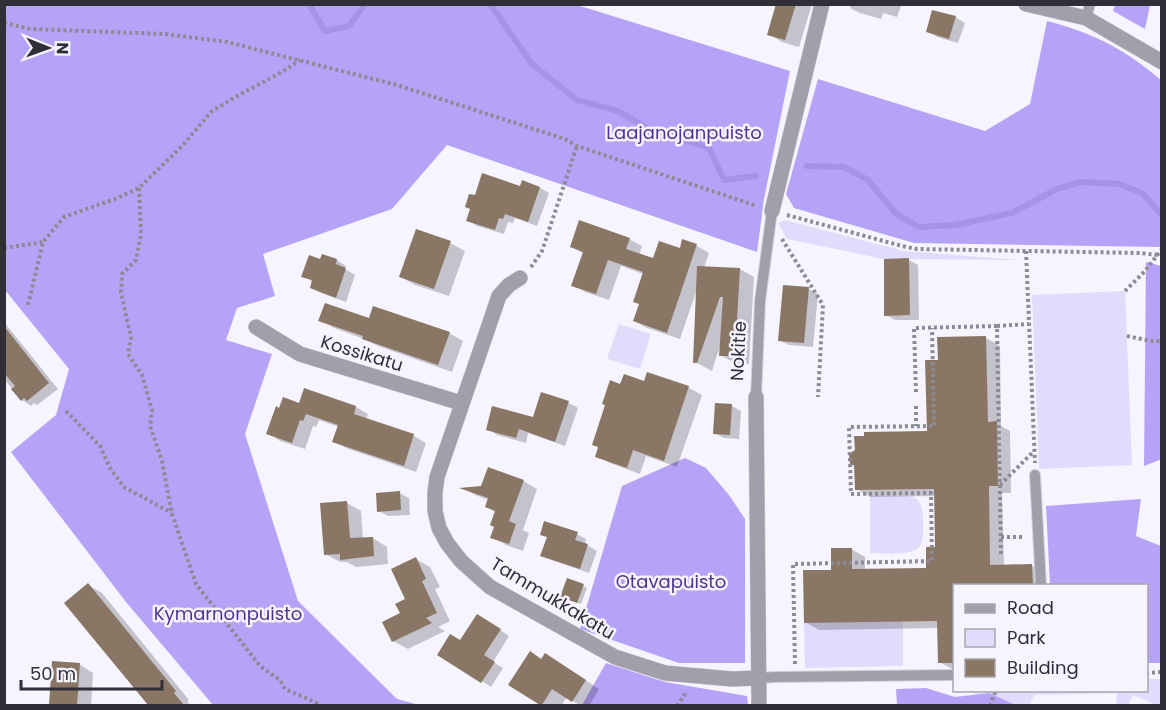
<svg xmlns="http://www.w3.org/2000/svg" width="1166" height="710" font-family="Poppins,sans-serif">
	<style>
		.green { fill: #e1dcfb }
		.forest { fill: #b6a3f8 }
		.shadow { fill: #0003 }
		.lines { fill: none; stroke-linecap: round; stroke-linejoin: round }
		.stream { stroke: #a593e7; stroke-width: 6 }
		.building { fill: #897664 }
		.service-casing { stroke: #d2d1db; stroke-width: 12 }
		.minor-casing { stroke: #d2d1db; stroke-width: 16 }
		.tertiary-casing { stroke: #d2d1db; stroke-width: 16 }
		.path { stroke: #8c8b95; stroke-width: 4; stroke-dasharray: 3 3; stroke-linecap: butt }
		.service { stroke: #a19faa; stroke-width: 10 }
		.minor { stroke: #a19faa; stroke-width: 15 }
		.tertiary { stroke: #a19faa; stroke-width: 15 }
		.labels { text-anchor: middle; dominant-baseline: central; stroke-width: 5; stroke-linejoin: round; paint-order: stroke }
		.park-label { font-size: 18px; fill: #513293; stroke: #f6f4ff }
		.street-label { font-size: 18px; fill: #302f38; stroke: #f6f4ff }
	</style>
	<rect width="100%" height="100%" fill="#f6f4ff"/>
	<g class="green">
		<path d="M 785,220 L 904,251 L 1020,260 L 884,259 L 787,239 L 778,223 Z"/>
		<path d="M 1125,291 L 1132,465 L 1039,469 L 1032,295 Z"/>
		<path d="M 619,324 L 651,334 L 640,369 L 607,359 Z"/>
		<path d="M 870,496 L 909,496 C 914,497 918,499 920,504 C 924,509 924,535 922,541 C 921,545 919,547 917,549 C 907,556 882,553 870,553 Z"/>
		<path d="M 903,621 L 903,666 L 805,668 L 804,623 Z"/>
		<path d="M 1147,679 L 1161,679 L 1161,705 L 1156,705 L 1133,695 L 1128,705 L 1116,705 L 1117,693 L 1034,695 L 1029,706 L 1016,705 L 989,693 L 974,694 L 974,690 L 1146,690 Z"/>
	</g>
	<g class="forest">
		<path d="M 4,5 L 577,5 L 790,71 L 764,199 L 757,252 L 447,145 L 392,209 L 263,254 L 275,296 L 237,308 L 226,340 L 272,354 L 245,434 L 298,601 L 397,699 L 419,705 L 213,705 L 126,602 L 11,452 L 56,415 L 69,369 L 5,290 Z"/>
		<path d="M 1115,5 L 1150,5 L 1145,29 L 1113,11 Z"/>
		<path d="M 1047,21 C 1074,28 1099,37 1123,52 C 1136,60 1149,70 1161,80 L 1161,247 L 914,243 L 794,208 L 786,194 L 818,79 L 985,131 L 1030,104 Z"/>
		<path d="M 1146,262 L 1161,266 L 1162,459 L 1144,466 Z"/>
		<path d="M 685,458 L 706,468 L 729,495 L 745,519 L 745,663 L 679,663 L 580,629 L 622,486 Z"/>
		<path d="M 1141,499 L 1136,536 L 1161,546 L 1161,663 L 1147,663 L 1146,586 L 1050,585 L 1046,506 Z"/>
		<path d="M 606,663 L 665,682 L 747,696 L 748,705 L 582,705 Z"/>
		<path d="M 926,688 L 955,697 L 989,693 L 1016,705 L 897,705 L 896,689 Z"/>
	</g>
	<g class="shadow">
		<path d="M 777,4 L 812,4 L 799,47 L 782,42 L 768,34 Z"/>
		<path d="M 851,4 L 898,4 L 901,6 L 897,17 L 883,13 L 881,19 L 860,13 L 850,8 Z"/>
		<path d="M 955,17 L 965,23 L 958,43 L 937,37 L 928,31 Z"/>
		<path d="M 523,182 L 540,188 L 549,193 L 537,226 L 515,218 L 513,223 L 508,222 L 504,234 L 477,226 L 468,220 L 476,197 L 521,187 Z"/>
		<path d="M 417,231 L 450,243 L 465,251 L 449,296 L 415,285 L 401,277 Z"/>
		<path d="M 629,239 L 642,246 L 639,255 L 654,260 L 680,250 L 683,241 L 697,246 L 709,253 L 704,268 L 740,269 L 754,277 L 749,364 L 735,363 L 720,355 L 720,346 L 712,371 L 695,362 L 697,289 L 680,339 L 647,328 L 634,321 L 640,304 L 643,274 L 621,266 L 609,300 L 585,292 L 573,285 L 584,254 L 572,246 Z"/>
		<path d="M 337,260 L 346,266 L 345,269 L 355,275 L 346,302 L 321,293 L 311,288 L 313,282 L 303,276 L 320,261 Z"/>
		<path d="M 909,260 L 918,265 L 919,320 L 895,320 L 886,315 Z"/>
		<path d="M 809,289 L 818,294 L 813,347 L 789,345 L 779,340 Z"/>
		<path d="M 320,320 L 370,320 L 449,333 L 463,341 L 452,372 L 378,346 L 364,339 L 334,328 Z"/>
		<path d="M 4,322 L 58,389 L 37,405 L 34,403 L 31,406 L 22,400 L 4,379 Z"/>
		<path d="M 986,338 L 1000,346 L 1001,426 L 1010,431 L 1011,493 L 1002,493 L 1004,566 L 1032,566 L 1046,574 L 1046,586 L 954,586 L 954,670 L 939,662 L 939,628 L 819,630 L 805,622 L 833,571 L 851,549 L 865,557 L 865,571 L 928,569 L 936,549 L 935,496 L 870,497 L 856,489 L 856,467 L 851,464 L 928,432 L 939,361 Z"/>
		<path d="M 648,374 L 689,388 L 702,395 L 677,467 L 646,456 L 640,474 L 610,463 L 597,456 L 621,386 L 645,383 Z"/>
		<path d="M 542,394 L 569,403 L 578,408 L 565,446 L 528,433 L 526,443 L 497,435 L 488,429 L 534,419 Z"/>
		<path d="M 300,405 L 356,407 L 368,414 L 366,420 L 414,436 L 426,443 L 416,472 L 346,448 L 334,441 L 339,427 L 319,420 L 316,427 L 313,426 L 305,449 L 280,441 L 268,433 L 280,410 Z"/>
		<path d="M 732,406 L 741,411 L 739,439 L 724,438 L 714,433 Z"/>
		<path d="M 523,481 L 537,489 L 523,530 L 529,533 L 523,551 L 506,545 L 492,537 L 496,527 L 496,512 L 487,507 L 489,500 L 475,495 L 465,489 Z"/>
		<path d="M 399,493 L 409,498 L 410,515 L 388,516 L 379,511 Z"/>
		<path d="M 347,503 L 361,511 L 363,539 L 373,538 L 387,547 L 388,564 L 356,567 L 347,562 L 340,562 L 325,554 Z"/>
		<path d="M 541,534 L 577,534 L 586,539 L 585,544 L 597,551 L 589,573 L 552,560 L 542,555 L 548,538 Z"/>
		<path d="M 416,559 L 430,567 L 440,587 L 435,589 L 450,621 L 438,627 L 445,631 L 408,649 L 393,641 L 407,600 Z"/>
		<path d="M 88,585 L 102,593 L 189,700 L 187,701 L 191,706 L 150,706 L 66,603 Z"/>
		<path d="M 583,586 L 587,588 L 581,604 L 566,598 Z"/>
		<path d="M 487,621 L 509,636 L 493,662 L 503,668 L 491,687 L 439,654 L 461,642 Z"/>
		<path d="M 542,660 L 559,663 L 599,689 L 589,706 L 581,706 L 567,697 L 561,706 L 542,706 L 510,685 Z"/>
		<path d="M 53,663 L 79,664 L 93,673 L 91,706 L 51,706 Z"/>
	</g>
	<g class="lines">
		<g class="stream">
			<path d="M 309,4 L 325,31 L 349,26 L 365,4"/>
			<path d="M 490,4 L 532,64 L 577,100 L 618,111 L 647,128 L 709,148 L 724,180 L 756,176"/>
			<path d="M 807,166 L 844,167 L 868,180 L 896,214 L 919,227 L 955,225 L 1012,213 L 1057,189 L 1081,182 L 1119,184 L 1142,193 L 1162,215"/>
		</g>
	</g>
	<g class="building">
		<path d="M 776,4 L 796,4 L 785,40 L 767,35 Z"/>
		<path d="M 932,10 L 956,16 L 949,39 L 926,32 Z"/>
		<path d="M 482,173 L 520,186 L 522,180 L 540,187 L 528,222 L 505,214 L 503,219 L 499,218 L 495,230 L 466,221 L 470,209 L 465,207 L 469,194 L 475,195 Z"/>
		<path d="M 579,220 L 630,238 L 626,249 L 653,258 L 659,241 L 680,248 L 682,239 L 697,244 L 667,333 L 633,321 L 639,304 L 633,302 L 643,272 L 608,260 L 596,294 L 571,286 L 583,252 L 570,247 Z"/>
		<path d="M 416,229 L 451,241 L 434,289 L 399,277 Z"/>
		<path d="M 322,254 L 337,259 L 336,264 L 346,268 L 336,298 L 310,288 L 312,280 L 301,277 L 309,255 L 320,259 Z"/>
		<path d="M 909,258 L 910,315 L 884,316 L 884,259 Z"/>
		<path d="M 697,266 L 740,268 L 735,356 L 719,356 L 723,297 L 720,297 L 697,363 L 693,363 Z"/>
		<path d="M 783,285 L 809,287 L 804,343 L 778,341 Z"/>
		<path d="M 325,303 L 369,318 L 373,306 L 450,332 L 438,365 L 362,339 L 363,336 L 318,321 Z"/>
		<path d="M 4,326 L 49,383 L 27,401 L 24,398 L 21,401 L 11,389 L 15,386 L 4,373 Z"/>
		<path d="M 986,336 L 988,422 L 997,421 L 998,486 L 989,486 L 990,565 L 1032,564 L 1033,585 L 954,585 L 954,663 L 938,663 L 937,621 L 804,623 L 803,570 L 831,570 L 831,548 L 852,548 L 852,569 L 926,568 L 926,547 L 935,547 L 934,489 L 855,490 L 854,465 L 850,465 L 849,454 L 855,450 L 854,436 L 864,436 L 864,432 L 927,431 L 925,360 L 938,360 L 937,337 Z"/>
		<path d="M 647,372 L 689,386 L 664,461 L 633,450 L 627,468 L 595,457 L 598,447 L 592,445 L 605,405 L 602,404 L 610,380 L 620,384 L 624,374 L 644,381 Z"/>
		<path d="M 304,388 L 356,406 L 354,414 L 414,434 L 404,466 L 332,442 L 338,425 L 306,414 L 303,421 L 300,420 L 292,443 L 266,434 L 276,406 L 279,408 L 283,397 L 299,403 Z"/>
		<path d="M 541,392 L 569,401 L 555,442 L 519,429 L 516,438 L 486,430 L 492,406 L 533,417 Z"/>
		<path d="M 715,403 L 732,404 L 730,435 L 713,434 Z"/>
		<path d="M 488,467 L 524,480 L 509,521 L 516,524 L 509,544 L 490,538 L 494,527 L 490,525 L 495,511 L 485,507 L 488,498 L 459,488 L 481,486 Z"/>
		<path d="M 400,491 L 401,510 L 377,512 L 376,493 Z"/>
		<path d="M 347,501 L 350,538 L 373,537 L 374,556 L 340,560 L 340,554 L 324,555 L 320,503 Z"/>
		<path d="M 544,521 L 578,532 L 575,540 L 588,544 L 580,569 L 540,556 L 547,537 L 540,535 Z"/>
		<path d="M 416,557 L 426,579 L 422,581 L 437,613 L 426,618 L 432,623 L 392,642 L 382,622 L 400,613 L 395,604 L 405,599 L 391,569 Z"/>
		<path d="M 567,578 L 584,584 L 577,603 L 560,597 Z"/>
		<path d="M 88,583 L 176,691 L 174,693 L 184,705 L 148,705 L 64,603 Z"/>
		<path d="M 477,614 L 501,629 L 484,655 L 495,662 L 481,683 L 437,655 L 450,634 L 460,640 Z"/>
		<path d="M 530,651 L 541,659 L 545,653 L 586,680 L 572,702 L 552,689 L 542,705 L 540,705 L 508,685 Z"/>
		<path d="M 52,661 L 80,663 L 77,705 L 49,705 Z"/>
	</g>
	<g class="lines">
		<defs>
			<g id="service">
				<path d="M 1086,18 L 1090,4"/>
				<path d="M 756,397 L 760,301 L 772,211"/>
				<path d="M 1035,475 L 1041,586"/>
				<path d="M 758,678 L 775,677 L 954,675"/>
			</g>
			<g id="minor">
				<path d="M 772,211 L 822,4"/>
				<path d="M 520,278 L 509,285 L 499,296 L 437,477 L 435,492 L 435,511 L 439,528 L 447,543 L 461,561 L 490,587 L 615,657 L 665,673 L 732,679 L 758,678"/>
				<path d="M 256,327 L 300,354 L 461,403"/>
				<path d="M 756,397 L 759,706"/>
			</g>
			<path id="tertiary" d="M 1026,4 L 1086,18 L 1162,62"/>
		</defs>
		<use href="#service" class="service-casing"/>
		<use href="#minor" class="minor-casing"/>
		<use href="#tertiary" class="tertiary-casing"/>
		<g class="path">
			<path d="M 4,23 L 31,29 L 166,34 L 227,42 L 397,85 L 565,139 L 577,146 L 757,206"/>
			<path d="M 139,188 L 141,234 L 136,260 L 122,274 L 121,292 L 131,338 L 128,354 L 142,375 L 152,410 L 150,426 L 162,461 L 172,514 L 196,584 L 260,666 L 280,680 L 285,689 L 317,703 L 320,706"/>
			<path d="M 787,215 L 902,246 L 917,249 L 1140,253 L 1158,255 L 1162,256"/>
			<path d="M 782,239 L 823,305 L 818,397"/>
			<path d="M 4,248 L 43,242"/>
			<path d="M 1026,251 L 1035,463"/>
			<path d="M 531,267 L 542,251 L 577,146"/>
			<path d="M 1125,291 L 1145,271 L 1162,249"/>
			<path d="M 28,305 L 43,242 L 64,217 L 115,199 L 139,188 L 183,145 L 212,111 L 239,95 L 282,72 L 300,60"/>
			<path d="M 997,326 L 1029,324"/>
			<path d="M 1127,336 L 1151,341 L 1162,341"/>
			<path d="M 916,392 L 914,328 L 997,326 L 1001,556"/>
			<path d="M 916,406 L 916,426"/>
			<path d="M 66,411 L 100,446 L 110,468 L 124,487 L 172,513"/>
			<path d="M 1000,485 L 1034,451"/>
			<path d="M 1001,537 L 1024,537"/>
			<path d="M 795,664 L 793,564 L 932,561 L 931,493 L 851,494 L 849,427 L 934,426 L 932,328"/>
			<path d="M 1146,673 L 1162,672"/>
			<path d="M 677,706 L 687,691"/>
			<path d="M 990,706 L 996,690"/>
		</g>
		<use href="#service" class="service"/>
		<use href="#minor" class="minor"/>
		<use href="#tertiary" class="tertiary"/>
	</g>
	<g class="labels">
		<g class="park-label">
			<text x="684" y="132">Laajanojanpuisto</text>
			<text x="671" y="581">Otavapuisto</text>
			<text x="228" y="613">Kymarnonpuisto</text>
		</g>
		<g class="street-label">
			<text transform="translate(738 351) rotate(-87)">Nokitie</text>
			<text transform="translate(362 353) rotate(17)">Kossikatu</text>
			<text transform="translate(553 598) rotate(31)">Tammukkakatu</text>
		</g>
	</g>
	<rect width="1166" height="710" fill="none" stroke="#302f38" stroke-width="12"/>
	<rect x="953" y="584" width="195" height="108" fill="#f6f4ff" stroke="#a7a5af" stroke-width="1.5"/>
	<rect x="965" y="604" width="30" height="9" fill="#a19faa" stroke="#a7a5af" stroke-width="1.5"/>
	<text x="1007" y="614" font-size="18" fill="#302f38">Road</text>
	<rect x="965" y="629" width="30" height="18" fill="#e1dcfb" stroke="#a7a5af" stroke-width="1.5"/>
	<text x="1007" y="644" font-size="18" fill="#302f38">Park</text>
	<rect x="965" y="659" width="30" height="18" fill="#897664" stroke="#a7a5af" stroke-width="1.5"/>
	<text x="1007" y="674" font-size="18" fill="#302f38">Building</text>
	<g transform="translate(48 48) rotate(91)" stroke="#f6f4ff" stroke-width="4.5" paint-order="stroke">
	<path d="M0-4.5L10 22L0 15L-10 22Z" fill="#302f38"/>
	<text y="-9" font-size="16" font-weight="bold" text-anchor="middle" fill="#302f38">N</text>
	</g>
	<path d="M21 680v9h141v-9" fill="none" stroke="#302f38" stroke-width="3"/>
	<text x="30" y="680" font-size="18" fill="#302f38" stroke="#f6f4ff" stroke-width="4.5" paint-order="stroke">50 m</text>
</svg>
